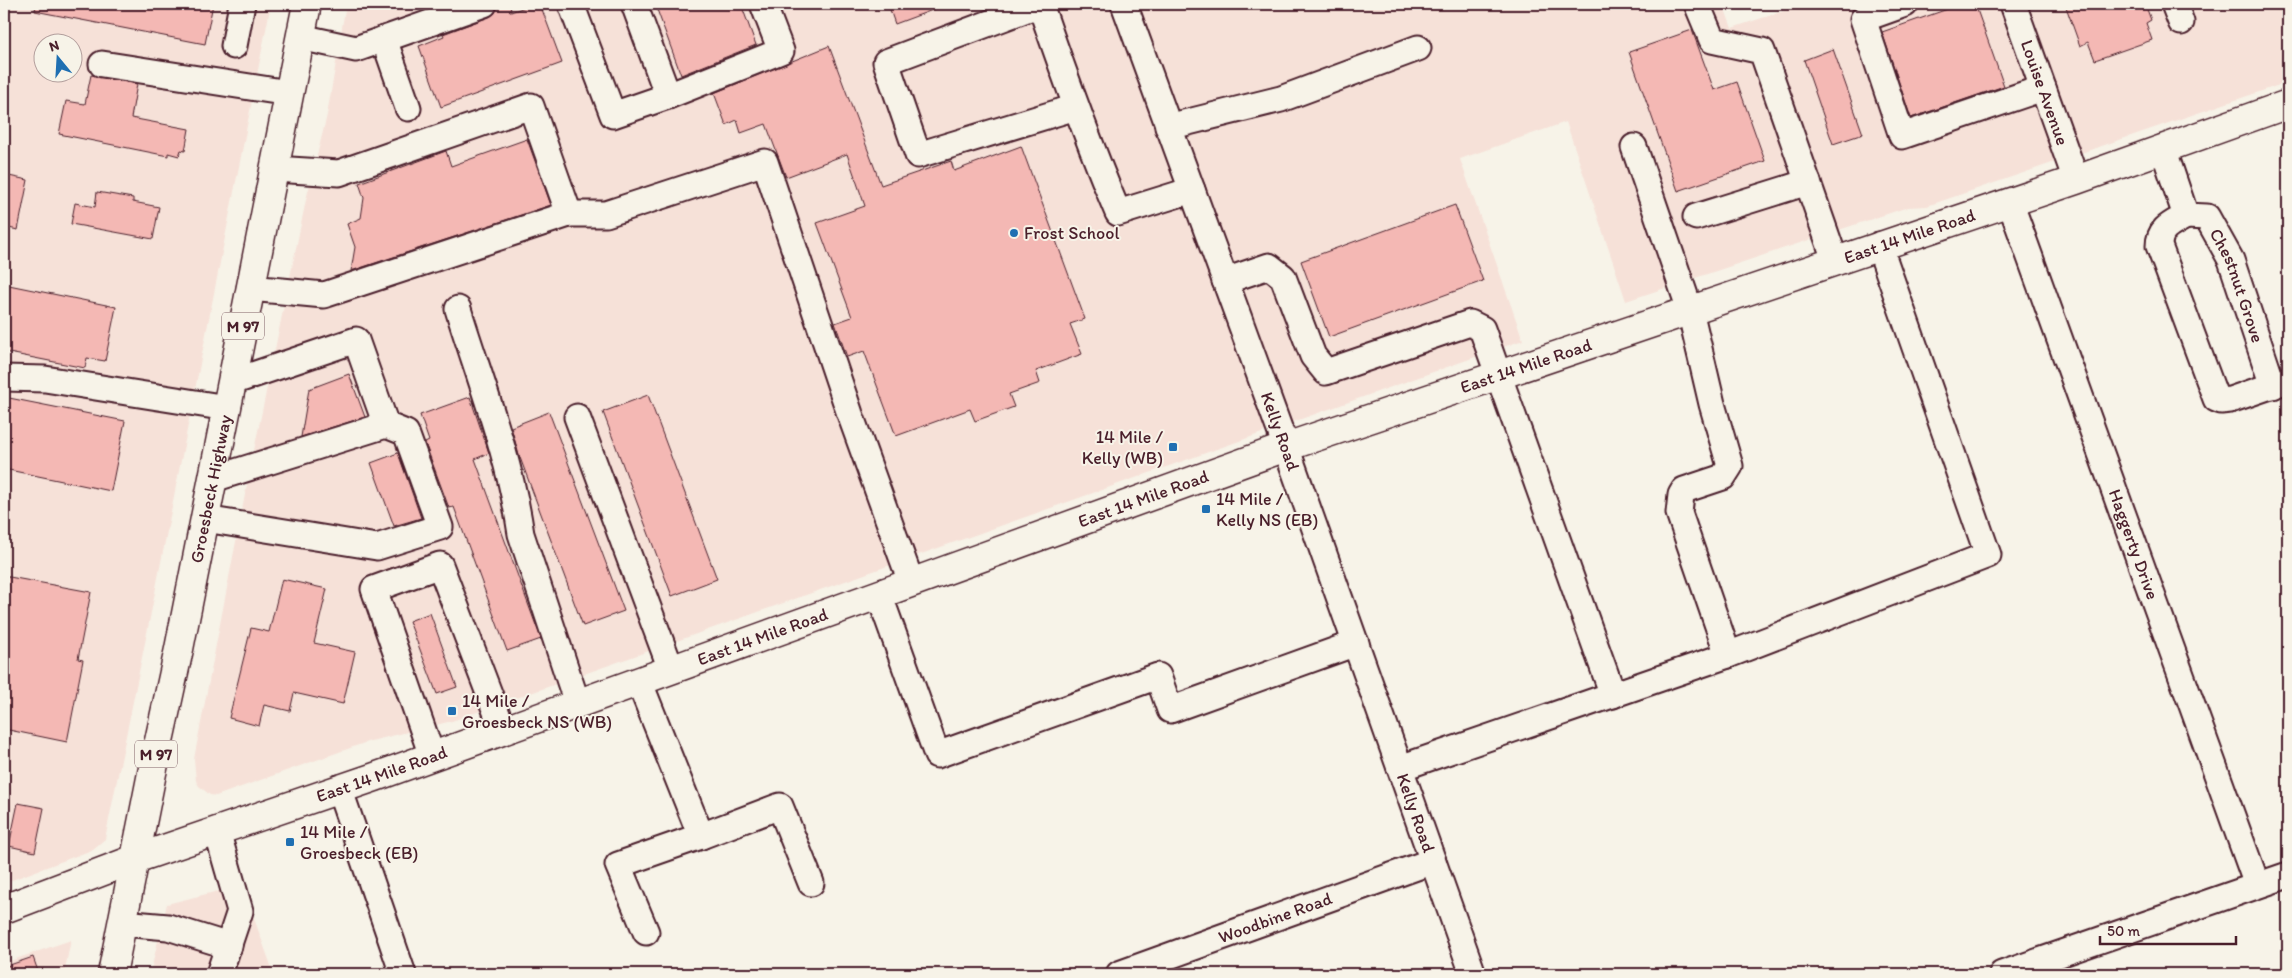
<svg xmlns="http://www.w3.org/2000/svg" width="2292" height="978" font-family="Itim,sans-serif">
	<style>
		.built { fill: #f6e1d8; fill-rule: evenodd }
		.building { fill: #f4b8b4; stroke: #4a1f2b }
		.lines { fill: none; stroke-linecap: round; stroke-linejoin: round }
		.minor-casing { stroke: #4a1f2b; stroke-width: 29 }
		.major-casing { stroke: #4a1f2b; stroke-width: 31 }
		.minor { stroke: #f7f3e8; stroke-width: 25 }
		.major { stroke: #f7f3e8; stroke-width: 28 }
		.poi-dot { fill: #1f6fb2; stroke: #f7f3e8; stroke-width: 2 }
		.labels { text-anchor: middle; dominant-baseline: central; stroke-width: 4; stroke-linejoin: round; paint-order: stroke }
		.shield { fill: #f7f3e8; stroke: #7e5f64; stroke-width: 1 }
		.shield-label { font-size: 16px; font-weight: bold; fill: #4a1f2b }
		.street-label { font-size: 18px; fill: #4a1f2b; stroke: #f7f3e8 }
		.poi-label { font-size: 18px; fill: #4a1f2b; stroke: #f7f3e8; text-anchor: start }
	</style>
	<rect width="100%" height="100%" fill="#f7f3e8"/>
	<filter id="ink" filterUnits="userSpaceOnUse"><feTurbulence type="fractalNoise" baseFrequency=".02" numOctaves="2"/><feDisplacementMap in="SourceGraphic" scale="10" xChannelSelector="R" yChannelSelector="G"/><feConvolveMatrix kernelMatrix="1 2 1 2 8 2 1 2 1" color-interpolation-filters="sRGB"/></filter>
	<g filter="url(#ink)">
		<g class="built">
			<path d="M 4,4 L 271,4 L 149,623 L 105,839 L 92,850 L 4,883 ZM 42,42 L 72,42 L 72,72 L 42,72 Z"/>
			<path d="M 346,4 L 1723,4 L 1732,28 L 1804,4 L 2288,4 L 2288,82 L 1927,206 L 1908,207 L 1626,301 L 1566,122 L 1460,159 L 1523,340 L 452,721 L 367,742 L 216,796 L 210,795 L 199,786 L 196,781 L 194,759 L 248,479 L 306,200 L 327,115 Z"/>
			<path d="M 242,885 L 274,974 L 150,974 L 167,904 Z"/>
			<path d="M 71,940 L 64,974 L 4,974 L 4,963 Z"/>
		</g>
		<g class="building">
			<path d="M 36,4 L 213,4 L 205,44 L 35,11 Z"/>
			<path d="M 498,4 L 510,4 L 511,12 L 533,4 L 540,4 L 562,63 L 441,107 L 419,46 L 444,36 L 443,34 L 489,17 L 495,13 Z"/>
			<path d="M 655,4 L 741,4 L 756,45 L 681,75 Z"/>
			<path d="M 888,4 L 945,4 L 946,5 L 895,24 Z"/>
			<path d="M 1962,4 L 1975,4 L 2004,86 L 1911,118 L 1882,32 Z"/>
			<path d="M 2065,4 L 2145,4 L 2151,20 L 2146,23 L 2152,40 L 2095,60 L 2088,42 L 2080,46 Z"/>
			<path d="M 1692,30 L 1714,90 L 1737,82 L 1765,161 L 1678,191 L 1629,52 Z"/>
			<path d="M 829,46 L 881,185 L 951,161 L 954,171 L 1021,146 L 1085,319 L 1070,324 L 1082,354 L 1036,371 L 1040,383 L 1009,394 L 1014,407 L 975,421 L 970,409 L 896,436 L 864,351 L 847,357 L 835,323 L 852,317 L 817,223 L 865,206 L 847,154 L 786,177 L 766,124 L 741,133 L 737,120 L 726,125 L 714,93 Z"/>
			<path d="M 1833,49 L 1863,134 L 1833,144 L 1804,60 Z"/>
			<path d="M 91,75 L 137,84 L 131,118 L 189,129 L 185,151 L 181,150 L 179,156 L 168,153 L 168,156 L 59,134 L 66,101 L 85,104 Z"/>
			<path d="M 527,139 L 551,205 L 351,271 L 355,247 L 347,224 L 361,218 L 364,198 L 359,183 L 446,151 L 451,166 Z"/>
			<path d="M 4,175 L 28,180 L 18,230 L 4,227 Z"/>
			<path d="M 97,192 L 133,198 L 133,202 L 159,207 L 153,239 L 71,224 L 75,203 L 95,207 Z"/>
			<path d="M 1455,205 L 1483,281 L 1329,337 L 1301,261 Z"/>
			<path d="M 4,284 L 116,307 L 105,361 L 87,358 L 85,368 L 4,352 Z"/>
			<path d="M 349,374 L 365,417 L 301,437 L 309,389 Z"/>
			<path d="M 648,395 L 717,579 L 672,596 L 603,412 Z"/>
			<path d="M 4,397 L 125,421 L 111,491 L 4,469 Z"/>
			<path d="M 470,397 L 489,453 L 475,459 L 541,639 L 507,651 L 454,507 L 449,508 L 425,443 L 429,441 L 420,415 Z"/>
			<path d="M 549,412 L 624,611 L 583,626 L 519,455 L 511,427 Z"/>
			<path d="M 398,453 L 421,518 L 394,526 L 371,463 Z"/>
			<path d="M 4,576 L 91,592 L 78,659 L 83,660 L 67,742 L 4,729 Z"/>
			<path d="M 282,579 L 327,589 L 314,643 L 355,652 L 343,704 L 294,693 L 290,711 L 264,705 L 259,726 L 229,718 L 251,628 L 269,632 Z"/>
			<path d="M 430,613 L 457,687 L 437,694 L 409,621 Z"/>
			<path d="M 18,803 L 44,808 L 35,852 L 9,846 Z"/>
			<path d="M 33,957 L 39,974 L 4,974 L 4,967 Z"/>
		</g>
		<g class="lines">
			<defs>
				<g id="minor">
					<path d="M 571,4 L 613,115 L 668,96"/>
					<path d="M 634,4 L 668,96 L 781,51 L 763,4"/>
					<path id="s1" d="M 1124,4 L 1286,447 L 1473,974"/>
					<path d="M 1697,4 L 1712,40 L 1762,51 L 1835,260"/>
					<path d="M 1905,4 L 1863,19 L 1902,136 L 2043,88"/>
					<path id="s2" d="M 2013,4 L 2076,180"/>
					<path d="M 2174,4 L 2181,22"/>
					<path d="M 300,37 L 356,49 L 484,4"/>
					<path d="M 384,39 L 408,108"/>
					<path d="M 234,46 L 242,4"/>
					<path d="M 102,64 L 289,93"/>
					<path d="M 1076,107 L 918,155 L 886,62 L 1040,4 C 1064,74 1089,144 1118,213 L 1192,190"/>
					<path d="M 1168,127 L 1281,99 L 1418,48"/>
					<path d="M 1634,147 L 1690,310 L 1712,404 L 1730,466 L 1723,477 L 1684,490 L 1681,495 L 1679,513 L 1728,655"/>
					<path id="s3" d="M 2163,148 L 2186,216 L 2207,217 L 2231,260 L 2273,386"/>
					<path id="s4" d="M 2010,202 L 2257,885"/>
					<path d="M 569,214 L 606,214 L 765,162 L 850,414 L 911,582"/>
					<path d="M 2186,216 C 2172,224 2159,228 2159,246 L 2216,399 L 2221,401 L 2230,400 L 2288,380"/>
					<path d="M 1696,217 L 1808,182"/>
					<path d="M 1225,281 L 1269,266 L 1283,277 L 1313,356 L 1326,372 L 1470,323 L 1482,329 L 1613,695"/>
					<path d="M 250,288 L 324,295 L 569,214 L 531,106 L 339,173 L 274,169"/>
					<path d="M 458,309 C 481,383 510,457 521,534 L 577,703"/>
					<path d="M 4,378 L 45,379 L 227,408"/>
					<path d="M 577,417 L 671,669"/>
					<path d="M 213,479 L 386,425 L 356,340 L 232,382"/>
					<path d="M 205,519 L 377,547 L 440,527 L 406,433 L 386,425"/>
					<path d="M 879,594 L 937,755 L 1158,676 L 1170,710 L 1356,643"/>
					<path d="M 639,681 L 701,836 L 618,865 L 646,932"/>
					<path d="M 432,756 L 374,589 L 440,565 L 503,730"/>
					<path d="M 1400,768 L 1728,655 L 1988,555 L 1879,245"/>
					<path d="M 339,788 L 403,974"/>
					<path d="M 217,831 L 240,911 L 219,974"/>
					<path d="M 701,836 L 780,806 L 811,883"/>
					<path d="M 122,923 L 168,927 L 229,946"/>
					<path id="s5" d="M 1119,974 L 1433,861"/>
					<path d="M 2002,974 L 2288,875"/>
				</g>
				<g id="major">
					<path id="s6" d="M 4,909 L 135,859 L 375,777 L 1286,447 L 2076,180 L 2288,104"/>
					<path id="s7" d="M 112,974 L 152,773 L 179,649 L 307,4"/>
				</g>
			</defs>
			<use href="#minor" class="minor-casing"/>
			<use href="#major" class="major-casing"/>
			<use href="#minor" class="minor"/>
			<use href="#major" class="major"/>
		</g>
	</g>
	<g class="poi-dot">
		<circle cx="1014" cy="233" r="5"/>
		<rect x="1168" y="442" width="10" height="10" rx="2.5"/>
		<rect x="1201" y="504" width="10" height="10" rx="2.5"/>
		<rect x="447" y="706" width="10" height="10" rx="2.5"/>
		<rect x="285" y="837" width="10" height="10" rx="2.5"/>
	</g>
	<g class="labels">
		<g class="shield">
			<rect x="222" y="312.5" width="42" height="27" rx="4"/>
			<rect x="135" y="740.5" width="42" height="27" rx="4"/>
		</g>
		<g class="shield-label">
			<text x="243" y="326">M 97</text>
			<text x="156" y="754">M 97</text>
		</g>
		<g class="street-label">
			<text stroke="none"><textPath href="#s2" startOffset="94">Louise Avenue</textPath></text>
			<text stroke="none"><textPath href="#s6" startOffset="2021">East 14 Mile Road</textPath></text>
			<text stroke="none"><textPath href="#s3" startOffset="168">Chestnut Grove</textPath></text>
			<text stroke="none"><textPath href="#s6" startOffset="1616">East 14 Mile Road</textPath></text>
			<text stroke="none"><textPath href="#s1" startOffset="455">Kelly Road</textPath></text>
			<text stroke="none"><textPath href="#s7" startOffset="495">Groesbeck Highway</textPath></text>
			<text stroke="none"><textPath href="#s6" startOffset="1211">East 14 Mile Road</textPath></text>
			<text stroke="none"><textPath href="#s4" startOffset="364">Haggerty Drive</textPath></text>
			<text stroke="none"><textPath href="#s6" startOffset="806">East 14 Mile Road</textPath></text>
			<text stroke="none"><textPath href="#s6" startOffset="401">East 14 Mile Road</textPath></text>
			<text stroke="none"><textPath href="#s1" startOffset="860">Kelly Road</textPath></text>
			<text stroke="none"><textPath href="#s5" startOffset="166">Woodbine Road</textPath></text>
		</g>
		<g class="poi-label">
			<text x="1024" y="233">Frost School</text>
			<text x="1163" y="437" text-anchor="end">14 Mile /<tspan x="1163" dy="21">Kelly (WB)</tspan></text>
			<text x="1216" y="499">14 Mile /<tspan x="1216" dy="21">Kelly NS (EB)</tspan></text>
			<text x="462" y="701">14 Mile /<tspan x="462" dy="21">Groesbeck NS (WB)</tspan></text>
			<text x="300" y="832">14 Mile /<tspan x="300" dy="21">Groesbeck (EB)</tspan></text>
		</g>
	</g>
	<rect width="2292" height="978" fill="none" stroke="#f7f3e8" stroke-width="20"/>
	<rect x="10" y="10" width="2272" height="958" fill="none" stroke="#4a1f2b" stroke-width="2" filter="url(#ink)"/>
	<g transform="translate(58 58) rotate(342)"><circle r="24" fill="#f7f3e8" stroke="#b29e9c"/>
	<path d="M0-4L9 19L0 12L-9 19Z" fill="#1f6fb2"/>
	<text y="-8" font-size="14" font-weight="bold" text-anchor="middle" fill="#4a1f2b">N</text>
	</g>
	<path d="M2100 936v8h136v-8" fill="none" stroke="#4a1f2b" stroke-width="2.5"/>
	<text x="2107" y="936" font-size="15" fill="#4a1f2b" stroke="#f7f3e8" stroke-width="4" paint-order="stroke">50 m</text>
</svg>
